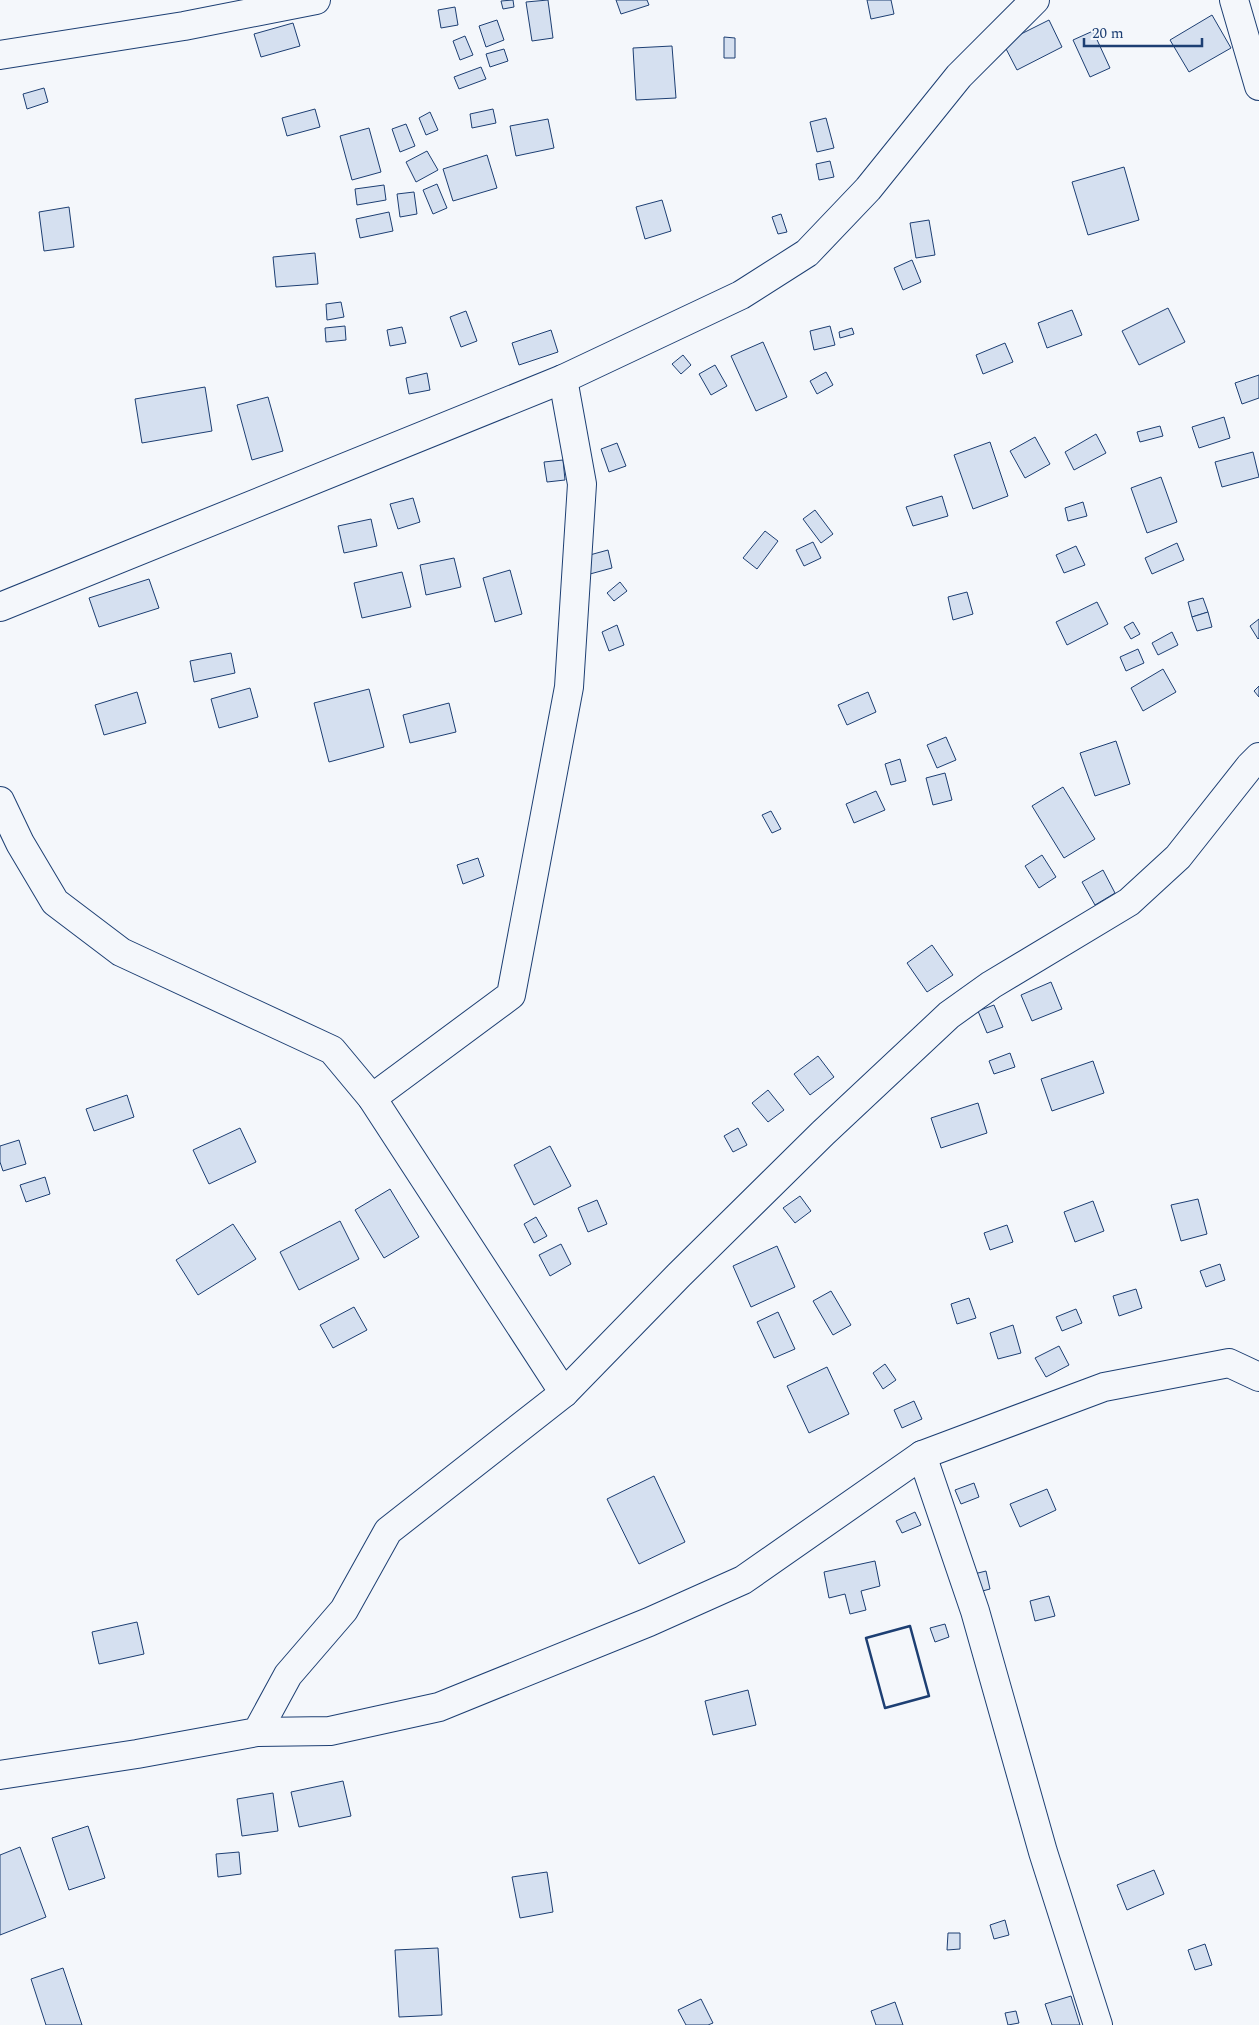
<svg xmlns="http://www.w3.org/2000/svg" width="1259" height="2025" font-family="Spectral,serif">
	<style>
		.building { fill: #d5e0f0; stroke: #1d3f73 }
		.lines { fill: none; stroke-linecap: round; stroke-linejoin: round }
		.street-casing { stroke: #1d3f73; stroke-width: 30 }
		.street { stroke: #f4f7fb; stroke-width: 28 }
		.wall { stroke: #1d3f73; stroke-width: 2.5 }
	</style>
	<rect width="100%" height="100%" fill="#f4f7fb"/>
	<g class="building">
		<path d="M 513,0 L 514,7 L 503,9 L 501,1 Z"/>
		<path d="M 548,0 L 553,38 L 532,41 L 526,2 Z"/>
		<path d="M 616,0 L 647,0 L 649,5 L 621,14 Z"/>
		<path d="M 867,0 L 891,0 L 894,14 L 871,19 Z"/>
		<path d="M 455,7 L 458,25 L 441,28 L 438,10 Z"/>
		<path d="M 1212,15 L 1231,48 L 1189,72 L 1170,40 Z"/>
		<path d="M 497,20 L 504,40 L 486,47 L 479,26 Z"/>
		<path d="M 1049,20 L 1062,47 L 1017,70 L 1003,43 Z"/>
		<path d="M 293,23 L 300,46 L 261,57 L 254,34 Z"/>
		<path d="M 1093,31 L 1110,68 L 1090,77 L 1073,40 Z"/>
		<path d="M 465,36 L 473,55 L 460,60 L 453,41 Z"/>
		<path d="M 724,37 L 735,38 L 735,58 L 724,58 Z"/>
		<path d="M 672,46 L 676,98 L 636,100 L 633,48 Z"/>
		<path d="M 504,49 L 508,61 L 490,67 L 486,54 Z"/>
		<path d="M 481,67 L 486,79 L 459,89 L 454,77 Z"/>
		<path d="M 44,88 L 48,102 L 27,109 L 23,94 Z"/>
		<path d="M 315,109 L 320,127 L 287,136 L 282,118 Z"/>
		<path d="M 493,109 L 496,123 L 472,128 L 470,114 Z"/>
		<path d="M 430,112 L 438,130 L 426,135 L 419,118 Z"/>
		<path d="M 826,118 L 834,148 L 817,152 L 810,122 Z"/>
		<path d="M 548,119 L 554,148 L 516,156 L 510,126 Z"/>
		<path d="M 406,124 L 415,146 L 400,152 L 392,129 Z"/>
		<path d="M 369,128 L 381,172 L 352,180 L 340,136 Z"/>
		<path d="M 427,151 L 438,170 L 416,182 L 406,162 Z"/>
		<path d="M 487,155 L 497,188 L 453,201 L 443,169 Z"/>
		<path d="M 830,161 L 834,177 L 819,180 L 816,164 Z"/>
		<path d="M 1124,167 L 1139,220 L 1088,235 L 1072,182 Z"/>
		<path d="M 437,184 L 447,208 L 433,214 L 423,190 Z"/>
		<path d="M 384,185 L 386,200 L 357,205 L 355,189 Z"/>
		<path d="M 414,192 L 417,214 L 400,217 L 397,194 Z"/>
		<path d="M 662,200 L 671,231 L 645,239 L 636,207 Z"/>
		<path d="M 69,207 L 74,247 L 44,251 L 39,212 Z"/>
		<path d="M 389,212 L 393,231 L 360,238 L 356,219 Z"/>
		<path d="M 781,214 L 787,232 L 778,234 L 772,217 Z"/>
		<path d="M 929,220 L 935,255 L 916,258 L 910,223 Z"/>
		<path d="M 315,253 L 318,284 L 276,287 L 273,257 Z"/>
		<path d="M 912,260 L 921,282 L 903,290 L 894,268 Z"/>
		<path d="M 341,302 L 344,317 L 327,320 L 326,304 Z"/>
		<path d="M 1168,308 L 1185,342 L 1139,365 L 1122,331 Z"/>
		<path d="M 1072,310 L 1082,335 L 1047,348 L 1038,323 Z"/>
		<path d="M 466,311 L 477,341 L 461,347 L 450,317 Z"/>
		<path d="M 345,326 L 346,340 L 326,342 L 325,328 Z"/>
		<path d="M 830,326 L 835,345 L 814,350 L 810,331 Z"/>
		<path d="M 402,327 L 406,343 L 390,346 L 387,330 Z"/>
		<path d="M 852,328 L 854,334 L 840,338 L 839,332 Z"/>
		<path d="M 551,330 L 558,352 L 519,365 L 512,343 Z"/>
		<path d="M 763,342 L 787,397 L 756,411 L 731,356 Z"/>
		<path d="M 1005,343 L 1013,362 L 983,374 L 976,355 Z"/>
		<path d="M 683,355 L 691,365 L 681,374 L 672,364 Z"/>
		<path d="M 715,365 L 727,386 L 711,395 L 699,374 Z"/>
		<path d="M 826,372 L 833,385 L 817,394 L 810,381 Z"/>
		<path d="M 427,373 L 430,390 L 409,394 L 406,378 Z"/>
		<path d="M 1259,375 L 1259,398 L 1242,404 L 1235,383 Z"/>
		<path d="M 205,387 L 212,431 L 142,443 L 135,399 Z"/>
		<path d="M 268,397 L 283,451 L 252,460 L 237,405 Z"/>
		<path d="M 1224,417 L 1230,438 L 1199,448 L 1192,427 Z"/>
		<path d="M 1160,426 L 1163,436 L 1140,442 L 1137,432 Z"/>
		<path d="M 1096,434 L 1106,453 L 1074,470 L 1065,452 Z"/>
		<path d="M 1035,437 L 1050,464 L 1025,478 L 1010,451 Z"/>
		<path d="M 990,442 L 1008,496 L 973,509 L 954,455 Z"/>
		<path d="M 617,443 L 626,466 L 609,472 L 601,449 Z"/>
		<path d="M 1253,452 L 1259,477 L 1222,487 L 1215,462 Z"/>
		<path d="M 563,460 L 565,480 L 547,482 L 544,462 Z"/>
		<path d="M 1161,477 L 1177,522 L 1147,533 L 1131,488 Z"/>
		<path d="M 942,496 L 948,516 L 913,526 L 906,507 Z"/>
		<path d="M 413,498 L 420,522 L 398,529 L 390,504 Z"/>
		<path d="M 1083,502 L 1087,516 L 1068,521 L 1065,508 Z"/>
		<path d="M 815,510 L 833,534 L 821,543 L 803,519 Z"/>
		<path d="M 371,519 L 377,546 L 344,553 L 338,526 Z"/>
		<path d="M 765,531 L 778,541 L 757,569 L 743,558 Z"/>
		<path d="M 813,542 L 821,558 L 804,566 L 796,550 Z"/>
		<path d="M 1177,543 L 1184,560 L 1152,574 L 1145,558 Z"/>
		<path d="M 1076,546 L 1085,565 L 1064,573 L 1056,555 Z"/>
		<path d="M 608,550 L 612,568 L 590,574 L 586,556 Z"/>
		<path d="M 454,558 L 461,587 L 426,595 L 420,565 Z"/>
		<path d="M 510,570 L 522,614 L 495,622 L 483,578 Z"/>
		<path d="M 402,572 L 411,607 L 362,618 L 354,583 Z"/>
		<path d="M 149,579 L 159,608 L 99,627 L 89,598 Z"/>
		<path d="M 620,582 L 627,591 L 614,601 L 607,593 Z"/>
		<path d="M 967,592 L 973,614 L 953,620 L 948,597 Z"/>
		<path d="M 1203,598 L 1208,612 L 1192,617 L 1188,602 Z"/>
		<path d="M 1097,602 L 1108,624 L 1067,645 L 1056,622 Z"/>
		<path d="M 1208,612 L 1212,627 L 1197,631 L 1192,617 Z"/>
		<path d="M 1259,619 L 1259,638 L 1258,639 L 1250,626 Z"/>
		<path d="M 1133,622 L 1140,634 L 1131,639 L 1124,627 Z"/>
		<path d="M 617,625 L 624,645 L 609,651 L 602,632 Z"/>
		<path d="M 1172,632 L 1178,645 L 1158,655 L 1152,643 Z"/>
		<path d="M 1138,649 L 1144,663 L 1126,671 L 1120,657 Z"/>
		<path d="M 231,653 L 235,673 L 194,682 L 190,661 Z"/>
		<path d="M 1163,669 L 1176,692 L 1143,711 L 1131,688 Z"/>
		<path d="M 1259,686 L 1259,697 L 1254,691 Z"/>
		<path d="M 250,688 L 258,717 L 219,728 L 211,699 Z"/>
		<path d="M 369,689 L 384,747 L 329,762 L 314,703 Z"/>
		<path d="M 137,692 L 146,723 L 104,735 L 95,705 Z"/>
		<path d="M 868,692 L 876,712 L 847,725 L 838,705 Z"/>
		<path d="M 449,703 L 456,732 L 410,743 L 403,715 Z"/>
		<path d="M 946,737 L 956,760 L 937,768 L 927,745 Z"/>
		<path d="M 1116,741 L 1130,784 L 1095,796 L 1080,753 Z"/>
		<path d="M 900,759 L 906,781 L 891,785 L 885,764 Z"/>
		<path d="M 945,773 L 952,800 L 933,805 L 926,778 Z"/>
		<path d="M 1063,787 L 1095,839 L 1064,858 L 1032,806 Z"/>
		<path d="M 876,791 L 885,810 L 854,823 L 846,804 Z"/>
		<path d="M 771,811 L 781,829 L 772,833 L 762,815 Z"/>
		<path d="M 1042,855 L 1056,877 L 1039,888 L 1025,866 Z"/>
		<path d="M 478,858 L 484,876 L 463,884 L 457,865 Z"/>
		<path d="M 1103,870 L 1115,893 L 1095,905 L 1082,882 Z"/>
		<path d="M 932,945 L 953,975 L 927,992 L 907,963 Z"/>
		<path d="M 1051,982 L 1062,1009 L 1032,1021 L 1021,995 Z"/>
		<path d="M 994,1005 L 1003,1027 L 987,1033 L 978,1011 Z"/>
		<path d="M 1010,1053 L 1015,1067 L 994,1074 L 989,1061 Z"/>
		<path d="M 818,1056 L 834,1077 L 810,1095 L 794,1074 Z"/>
		<path d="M 1093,1061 L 1104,1093 L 1052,1111 L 1041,1079 Z"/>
		<path d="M 768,1090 L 784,1110 L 768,1122 L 752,1103 Z"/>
		<path d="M 127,1095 L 134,1117 L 94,1131 L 86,1109 Z"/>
		<path d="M 978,1103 L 987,1133 L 941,1148 L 931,1118 Z"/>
		<path d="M 240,1128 L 256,1162 L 209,1184 L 193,1150 Z"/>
		<path d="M 738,1128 L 747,1145 L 733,1152 L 724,1136 Z"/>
		<path d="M 19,1140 L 26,1164 L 3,1171 L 0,1162 L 0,1146 Z"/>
		<path d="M 550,1146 L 571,1186 L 534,1205 L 514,1165 Z"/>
		<path d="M 45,1177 L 50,1194 L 26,1202 L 20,1185 Z"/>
		<path d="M 390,1189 L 419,1237 L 384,1258 L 355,1210 Z"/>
		<path d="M 800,1196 L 811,1211 L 795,1223 L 783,1208 Z"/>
		<path d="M 1198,1199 L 1207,1234 L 1181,1241 L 1171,1205 Z"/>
		<path d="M 597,1200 L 607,1224 L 588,1232 L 578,1208 Z"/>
		<path d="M 1093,1201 L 1104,1231 L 1075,1242 L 1064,1212 Z"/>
		<path d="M 536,1217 L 547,1236 L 534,1243 L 524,1224 Z"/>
		<path d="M 340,1221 L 359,1259 L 299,1290 L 280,1252 Z"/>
		<path d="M 233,1224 L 256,1259 L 198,1295 L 176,1260 Z"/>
		<path d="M 1007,1225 L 1013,1242 L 990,1250 L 984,1233 Z"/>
		<path d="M 561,1244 L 571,1264 L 550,1276 L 539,1255 Z"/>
		<path d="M 777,1246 L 795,1287 L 751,1307 L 733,1266 Z"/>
		<path d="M 1220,1264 L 1225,1280 L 1206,1287 L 1200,1271 Z"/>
		<path d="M 1136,1289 L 1142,1308 L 1119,1316 L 1113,1296 Z"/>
		<path d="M 831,1291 L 851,1325 L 833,1335 L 813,1301 Z"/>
		<path d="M 969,1298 L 976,1318 L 957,1324 L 951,1304 Z"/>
		<path d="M 354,1307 L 367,1330 L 333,1348 L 320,1325 Z"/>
		<path d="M 1076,1309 L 1082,1323 L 1062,1331 L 1056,1317 Z"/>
		<path d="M 778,1312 L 795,1349 L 774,1358 L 757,1322 Z"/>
		<path d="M 1013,1325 L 1021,1353 L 998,1359 L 990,1333 Z"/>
		<path d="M 1059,1346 L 1069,1365 L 1046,1377 L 1035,1358 Z"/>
		<path d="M 885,1364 L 896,1380 L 883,1389 L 873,1373 Z"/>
		<path d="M 827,1367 L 849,1414 L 809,1433 L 787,1386 Z"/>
		<path d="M 914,1401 L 922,1419 L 902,1428 L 894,1410 Z"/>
		<path d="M 654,1476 L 685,1542 L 639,1564 L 607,1499 Z"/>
		<path d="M 974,1483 L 979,1497 L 961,1504 L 955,1490 Z"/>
		<path d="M 1047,1489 L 1056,1510 L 1020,1527 L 1010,1504 Z"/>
		<path d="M 915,1512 L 921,1525 L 902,1533 L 896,1521 Z"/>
		<path d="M 875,1561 L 880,1586 L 861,1591 L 866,1610 L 850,1614 L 845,1594 L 829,1598 L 824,1572 Z"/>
		<path d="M 986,1571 L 990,1589 L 975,1593 L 970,1575 Z"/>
		<path d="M 1049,1596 L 1055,1616 L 1035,1621 L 1030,1601 Z"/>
		<path d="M 137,1622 L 144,1654 L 99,1664 L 92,1632 Z"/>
		<path d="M 945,1624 L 949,1637 L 935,1642 L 930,1628 Z"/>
		<path d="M 748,1690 L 756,1725 L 713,1735 L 705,1701 Z"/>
		<path d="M 343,1781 L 351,1816 L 299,1827 L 291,1792 Z"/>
		<path d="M 273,1793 L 278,1831 L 242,1836 L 237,1799 Z"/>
		<path d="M 88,1826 L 105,1878 L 69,1890 L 52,1838 Z"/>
		<path d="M 20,1847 L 46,1917 L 0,1935 L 0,1855 Z"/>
		<path d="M 239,1852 L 241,1874 L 218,1877 L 216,1854 Z"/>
		<path d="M 1154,1870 L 1164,1894 L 1127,1910 L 1117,1885 Z"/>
		<path d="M 547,1872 L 553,1912 L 520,1918 L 512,1877 Z"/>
		<path d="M 1005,1920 L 1009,1935 L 994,1939 L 990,1925 Z"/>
		<path d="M 948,1933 L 960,1933 L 960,1949 L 947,1950 Z"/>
		<path d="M 1205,1944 L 1212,1965 L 1195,1970 L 1188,1950 Z"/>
		<path d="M 438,1948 L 442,2015 L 399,2017 L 395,1950 Z"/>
		<path d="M 63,1968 L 82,2025 L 46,2025 L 31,1979 Z"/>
		<path d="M 1071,1996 L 1080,2025 L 1052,2025 L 1045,2004 Z"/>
		<path d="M 701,1999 L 713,2023 L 708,2025 L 686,2025 L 678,2010 Z"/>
		<path d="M 895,2002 L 903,2025 L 876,2025 L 871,2011 Z"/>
		<path d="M 1016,2011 L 1019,2023 L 1008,2025 L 1005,2013 Z"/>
	</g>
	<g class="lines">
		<defs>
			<g id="street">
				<path d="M 1234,0 L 1259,86"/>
				<path d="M 0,55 L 184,26 L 316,0"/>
				<path d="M 0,607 L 563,379 L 741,295 L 807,253 L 868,189 L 959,76 L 1035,0"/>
				<path d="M 0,801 L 20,843 L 55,902 L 121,952 L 332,1050 L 372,1098 L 564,1393"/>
				<path d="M 372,1098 L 511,995 L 569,687 L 582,484 L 563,379"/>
				<path d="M 922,1455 L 975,1611 L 1043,1852 L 1098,2025"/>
				<path d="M 257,1732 L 330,1731 L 439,1707 L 649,1622 L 743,1580 L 922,1455 L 1104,1387 L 1229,1363 L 1259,1377"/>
				<path d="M 0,1775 L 137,1754 L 257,1732 L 288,1675 L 344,1610 L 388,1531 L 564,1393 L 679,1275 L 823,1133 L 949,1015 L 991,985 L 1129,902 L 1178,857 L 1250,766 L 1259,757"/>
			</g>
		</defs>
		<use href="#street" class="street-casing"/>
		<use href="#street" class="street"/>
		<path class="wall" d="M 910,1626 L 929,1696 L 885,1708 L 866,1638 Z"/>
	</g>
	<path d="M1084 38v8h118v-8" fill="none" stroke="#1d3f73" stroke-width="2.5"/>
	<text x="1092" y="38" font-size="15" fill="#1d3f73" stroke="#f4f7fb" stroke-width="4" paint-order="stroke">20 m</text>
</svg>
